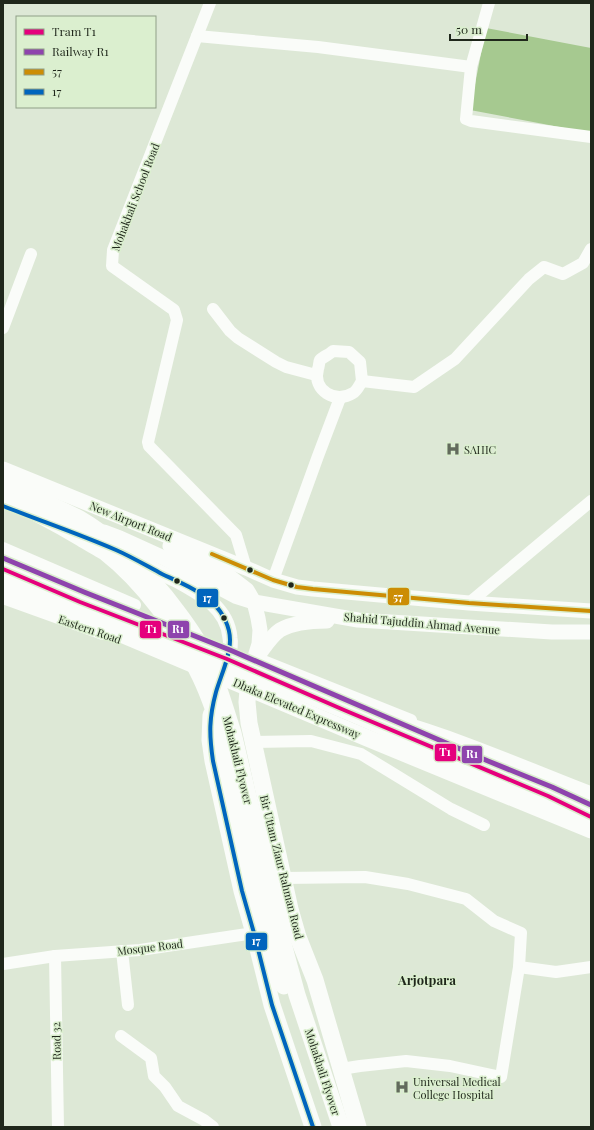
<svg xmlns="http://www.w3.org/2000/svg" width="594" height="1130" font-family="'Playfair Display',serif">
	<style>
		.water { fill: #a6c990 }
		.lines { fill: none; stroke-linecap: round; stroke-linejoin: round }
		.minor { stroke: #fafcf9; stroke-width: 12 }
		.major { stroke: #fafcf9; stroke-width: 15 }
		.highway { stroke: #fafcf9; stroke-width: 17 }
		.bus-1-casing { stroke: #dbefcf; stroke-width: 7 }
		.bus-2-casing { stroke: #dbefcf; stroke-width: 7 }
		.bus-1 { stroke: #cc8d05; stroke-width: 4 }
		.bus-2 { stroke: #0065bd; stroke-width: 4 }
		.rail-1-casing { stroke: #dbefcf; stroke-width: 8 }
		.rail-1 { stroke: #8e44ad; stroke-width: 5 }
		.tram-1-casing { stroke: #dbefcf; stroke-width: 7 }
		.tram-1 { stroke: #e5007d; stroke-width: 4 }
		.bus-dot { fill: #1f271b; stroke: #dbefcf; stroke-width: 1.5 }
		.labels { text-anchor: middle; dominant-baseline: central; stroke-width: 3; stroke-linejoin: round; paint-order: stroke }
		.street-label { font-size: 11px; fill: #1f271b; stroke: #dbefcf }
		.poi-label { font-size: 11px; fill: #1f271b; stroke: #dbefcf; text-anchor: start }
		.quarter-label { font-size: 13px; font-weight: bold; fill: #1f271b; stroke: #dbefcf }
		.line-badge { stroke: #dbefcf; stroke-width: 1.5 }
		.badge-label { font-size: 11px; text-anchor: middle; font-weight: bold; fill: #fff }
	</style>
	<rect width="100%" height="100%" fill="#dde8d6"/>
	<path class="water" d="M 486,28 L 591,48 L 591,133 L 470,110 Z"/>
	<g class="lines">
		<g class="minor">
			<path d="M 210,3 L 113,250 L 112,266 L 174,310 L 177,320 L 148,442 L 149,446 L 236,535 L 246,568"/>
			<path d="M 489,3 L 471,67 L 466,119 L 471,121 L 591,137"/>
			<path d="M 197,36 L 318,47 L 471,67"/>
			<path d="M 213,309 L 230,331 L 238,338 L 276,362 L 286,367 L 316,375"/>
			<path d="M 3,328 L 31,254"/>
			<path d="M 333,351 L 349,352 L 360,362 L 362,381 C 360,384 357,391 353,393 C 336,404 312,391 318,369 C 319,367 319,362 320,360 C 323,357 330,354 333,351 Z"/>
			<path d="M 362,381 L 414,387 L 455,359 L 529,279 L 544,267 L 563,274 L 583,263 L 591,249"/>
			<path d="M 3,548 L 135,605"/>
			<path d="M 273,580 L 318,456 L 340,398"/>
			<path d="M 3,598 L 103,634"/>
			<path d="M 469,603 L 591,501"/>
			<path d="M 256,658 L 411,720"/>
			<path d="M 252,742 L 311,741 L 361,754 L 451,809 L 484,825"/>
			<path d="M 283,878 L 365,877 L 408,884 L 466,899 L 494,921 L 521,933 L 519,967 L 556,972 L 591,967"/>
			<path d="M 122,951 L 128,1005"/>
			<path d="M 55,956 L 58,1127"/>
			<path d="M 3,964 L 55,956 L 140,950 L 254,933 L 260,929"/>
			<path d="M 121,1036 L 151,1058 L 154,1076 L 165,1087 L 178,1106 L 204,1120 L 213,1127"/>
			<path d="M 341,1069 L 360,1066 L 406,1061 L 450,1066 L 501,1077 L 519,967"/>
		</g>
		<g class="major">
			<path d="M 3,469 L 246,568 L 273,580 L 297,587 L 313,589 L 469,603 L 591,611"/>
			<path d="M 104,532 L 120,538 L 164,558 L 235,596 L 254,602 L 358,620 L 552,632 L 591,632"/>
			<path d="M 170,546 L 230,577 L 247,590 L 254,602 L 258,618 L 260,630 L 259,644 L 254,660"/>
			<path d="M 135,560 C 149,567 163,574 176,580 C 200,593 228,608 230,638 C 231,642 230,646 230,650"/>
			<path d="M 257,657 C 264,648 271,636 280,630 C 294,622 312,621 327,621"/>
		</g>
		<g class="highway">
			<path d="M 3,484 C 29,495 55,506 80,519 C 113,538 141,567 165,596 C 179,614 194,633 204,653 C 217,678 224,706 233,733 L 281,936 L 297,995 L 341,1127"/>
			<path d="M 3,498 C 30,509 56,523 81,538 C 89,543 97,547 105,552 C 142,581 180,631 199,674 C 207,690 213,707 219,725 L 268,937 L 284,986"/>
			<path d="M 3,569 L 349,712 L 482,770 L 591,815"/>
			<path d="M 3,584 L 367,738 L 591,830"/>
			<path d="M 249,678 L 247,702 L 249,723 L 290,909 L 298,937 L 315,980 L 358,1127"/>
			<path d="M 211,715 L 210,740 L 213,761 L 242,891 L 254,933 L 272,1005 L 313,1127"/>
			<path d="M 394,722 C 461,741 526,770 591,795"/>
		</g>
		<defs>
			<path id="bus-1" d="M 212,554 L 273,580 L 297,587 L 313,589 L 469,603 L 591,611"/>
			<path id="bus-2" d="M 3,506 C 41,521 79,534 116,550 C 132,557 147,566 162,574 C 179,582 201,591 214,604 C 223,613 230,627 230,640 C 230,657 221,675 216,692 C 209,718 209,734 213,761 L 242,891 L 254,933 L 272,1005 L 313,1127"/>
		</defs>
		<use href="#bus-1" class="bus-1-casing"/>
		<use href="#bus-2" class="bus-2-casing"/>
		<use href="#bus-1" class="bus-1"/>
		<use href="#bus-2" class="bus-2"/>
		<defs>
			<path id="rail-1" d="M 3,558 L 84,592 L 230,650 L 488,761 L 552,787 L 591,805"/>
		</defs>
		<use href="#rail-1" class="rail-1-casing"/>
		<use href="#rail-1" class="rail-1"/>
		<defs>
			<path id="tram-1" d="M 3,569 L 80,602 L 227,659 L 344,710 L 548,796 L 591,817"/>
		</defs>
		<use href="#tram-1" class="tram-1-casing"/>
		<use href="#tram-1" class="tram-1"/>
	</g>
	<defs>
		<symbol id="hospital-bare" viewBox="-9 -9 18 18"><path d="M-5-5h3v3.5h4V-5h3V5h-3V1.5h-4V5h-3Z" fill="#626b5c" stroke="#dbefcf" stroke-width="2.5" paint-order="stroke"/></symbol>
	</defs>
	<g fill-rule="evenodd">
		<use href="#hospital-bare" x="443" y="439" width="20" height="20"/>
		<use href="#hospital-bare" x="392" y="1077" width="20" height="20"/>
	</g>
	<g class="bus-dot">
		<circle cx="250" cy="570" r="3.5"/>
		<circle cx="177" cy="581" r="3.5"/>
		<circle cx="291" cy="585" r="3.5"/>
		<circle cx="224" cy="618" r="3.5"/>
	</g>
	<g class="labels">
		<g class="street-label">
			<text transform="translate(135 197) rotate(-69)">Mohakhali School Road</text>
			<text transform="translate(131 521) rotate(22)">New Airport Road</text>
			<text transform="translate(422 623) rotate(5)">Shahid Tajuddin Ahmad Avenue</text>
			<text transform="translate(90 629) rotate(19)">Eastern Road</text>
			<text transform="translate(297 708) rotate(23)">Dhaka Elevated Expressway</text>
			<text transform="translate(238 760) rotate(76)">Mohakhali Flyover</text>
			<text transform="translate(282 867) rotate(76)">Bir Uttam Ziaur Rahman Road</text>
			<text transform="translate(150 947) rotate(-7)">Mosque Road</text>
			<text transform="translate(56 1041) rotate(-91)">Road 32</text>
			<text transform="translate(323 1072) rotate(72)">Mohakhali Flyover</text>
		</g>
		<g class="poi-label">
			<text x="464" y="449">SAHIC</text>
			<text x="413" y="1081">Universal Medical<tspan x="413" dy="13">College Hospital</tspan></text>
		</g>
		<g class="quarter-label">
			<text x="427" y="979">Arjotpara</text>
		</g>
	</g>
	<g class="line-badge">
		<rect x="387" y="587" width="23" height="19" rx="4" fill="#cc8d05"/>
		<rect x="196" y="588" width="23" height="20" rx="4" fill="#0065bd"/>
		<rect x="139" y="620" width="23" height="19" rx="4" fill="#e5007d"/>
		<rect x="167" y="620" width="23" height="19" rx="4" fill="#8e44ad"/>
		<rect x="434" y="743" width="23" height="19" rx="4" fill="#e5007d"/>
		<rect x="461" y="745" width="22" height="19" rx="4" fill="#8e44ad"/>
		<rect x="245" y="932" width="23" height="19" rx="4" fill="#0065bd"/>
	</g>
	<g class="badge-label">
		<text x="398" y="601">57</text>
		<text x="207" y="602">17</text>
		<text x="151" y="633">T1</text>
		<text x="178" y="633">R1</text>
		<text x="445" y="756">T1</text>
		<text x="472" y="758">R1</text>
		<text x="256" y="945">17</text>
	</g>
	<rect width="594" height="1130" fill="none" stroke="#1f271b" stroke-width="8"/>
	<rect x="16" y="16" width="140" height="92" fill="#dbefcf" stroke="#909f87"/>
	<rect x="24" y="29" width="20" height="6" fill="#e5007d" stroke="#909f87"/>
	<text x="52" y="36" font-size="12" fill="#1f271b">Tram T1</text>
	<rect x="24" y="49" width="20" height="6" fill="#8e44ad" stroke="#909f87"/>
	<text x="52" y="56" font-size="12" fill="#1f271b">Railway R1</text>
	<rect x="24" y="69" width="20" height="6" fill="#cc8d05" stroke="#909f87"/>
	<text x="52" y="76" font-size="12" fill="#1f271b">57</text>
	<rect x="24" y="89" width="20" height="6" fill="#0065bd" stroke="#909f87"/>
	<text x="52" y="96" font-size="12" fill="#1f271b">17</text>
	<path d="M450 34v6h77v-6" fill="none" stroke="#1f271b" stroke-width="2"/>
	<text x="456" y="34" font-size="12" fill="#1f271b" stroke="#dbefcf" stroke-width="3" paint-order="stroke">50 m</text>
</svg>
